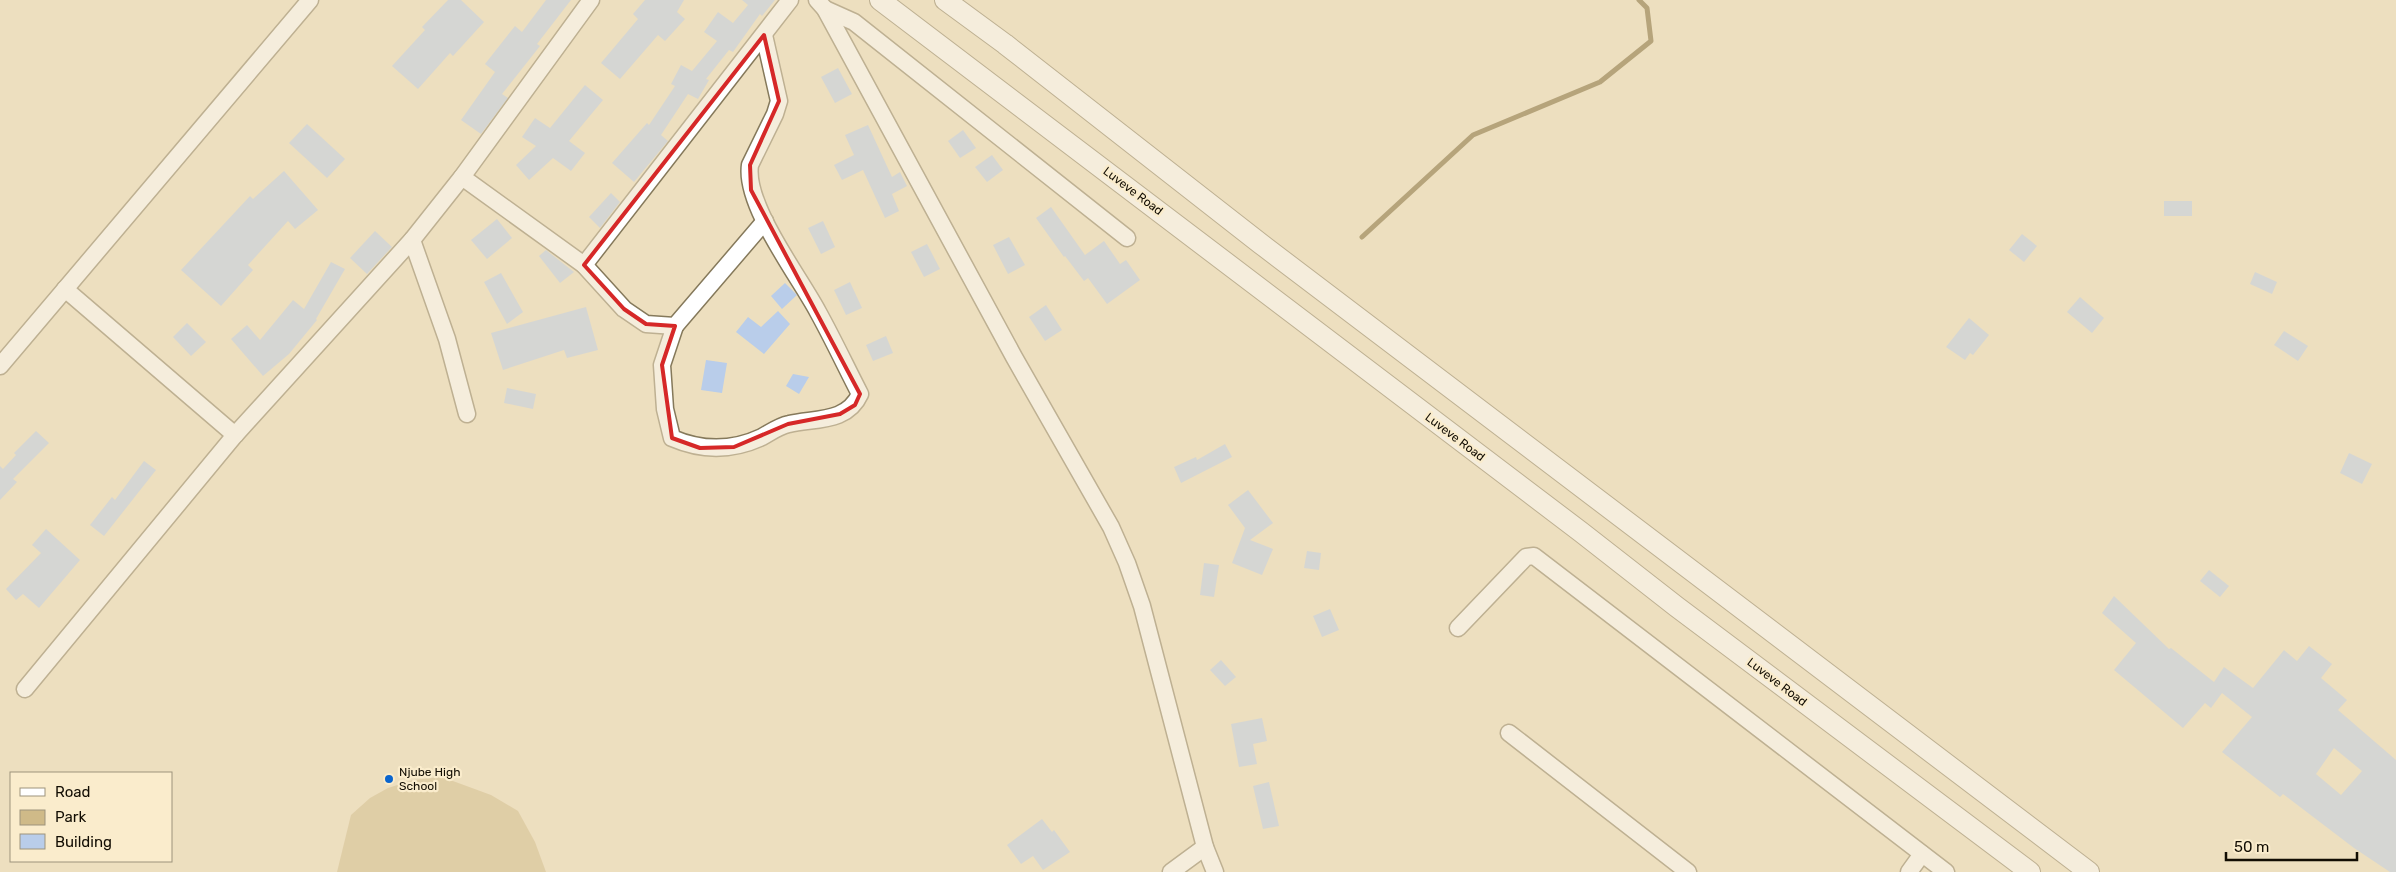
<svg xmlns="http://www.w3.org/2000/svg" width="2396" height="872" font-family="Rubik,sans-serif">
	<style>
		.green { fill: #cfba88 }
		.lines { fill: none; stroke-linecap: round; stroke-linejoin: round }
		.stream { stroke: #735e29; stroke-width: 5 }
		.building { fill: #b9cdea; fill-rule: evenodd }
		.minor-casing { stroke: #85795b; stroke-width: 19 }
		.tertiary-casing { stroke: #85795b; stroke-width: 22 }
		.minor { stroke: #fff; stroke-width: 16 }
		.tertiary { stroke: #fff; stroke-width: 20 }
		.marked { fill: none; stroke: #d62828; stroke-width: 4; stroke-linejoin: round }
		.poi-dot { fill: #0a65ce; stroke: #faeccc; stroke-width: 2 }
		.labels { text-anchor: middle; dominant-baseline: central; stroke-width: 4.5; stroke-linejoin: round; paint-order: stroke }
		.street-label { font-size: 12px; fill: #120d03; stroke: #faeccc }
		.poi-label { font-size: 12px; fill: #120d03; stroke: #faeccc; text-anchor: start }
	</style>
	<rect width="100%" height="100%" fill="#eddfbf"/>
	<path class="green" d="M 442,777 L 491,795 L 518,811 L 535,842 L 546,872 L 337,872 L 351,815 L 370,798 L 388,788 L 413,780 Z"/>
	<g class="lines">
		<path class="stream" d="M 1362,237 L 1473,135 L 1600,82 L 1651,41 L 1647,8 L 1639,0"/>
	</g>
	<g class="building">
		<path d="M 448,0 L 461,0 L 484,22 L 453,56 L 450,53 L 418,89 L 392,66 L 425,30 L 422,27 Z"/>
		<path d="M 546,0 L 571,0 L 537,44 L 540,46 L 502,94 L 508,98 L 481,134 L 461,120 L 495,72 L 485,64 L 515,26 L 522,32 Z"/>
		<path d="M 645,0 L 684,0 L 677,12 L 685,19 L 665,41 L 658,35 L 620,79 L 601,63 L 638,19 L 633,14 Z"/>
		<path d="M 742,0 L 775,0 L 762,16 L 760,14 L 733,52 L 729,50 L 706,79 L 709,80 L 698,99 L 688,94 L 661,135 L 668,141 L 634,182 L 612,163 L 647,123 L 649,125 L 675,86 L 671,84 L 681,65 L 692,71 L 717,41 L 704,32 L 718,12 L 733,23 L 748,5 Z"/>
		<path d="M 838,68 L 852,94 L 835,103 L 821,77 Z"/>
		<path d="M 585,85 L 603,100 L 569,141 L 585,153 L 571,171 L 553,158 L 529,180 L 516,165 L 536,146 L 522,137 L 535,118 L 550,128 Z"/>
		<path d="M 307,124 L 345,159 L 327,178 L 289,143 Z"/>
		<path d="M 868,125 L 892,177 L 900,172 L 907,186 L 892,194 L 899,211 L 885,218 L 863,170 L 842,180 L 834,165 L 854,155 L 845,135 Z"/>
		<path d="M 963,130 L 976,148 L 960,158 L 948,141 Z"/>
		<path d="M 992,155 L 1003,170 L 987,182 L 975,167 Z"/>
		<path d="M 284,171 L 318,210 L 295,229 L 288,221 L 248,265 L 253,270 L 221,306 L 181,270 L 250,196 L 253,199 Z"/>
		<path d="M 611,193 L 620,202 L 600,228 L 589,217 Z"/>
		<rect x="2164" y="201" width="28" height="15"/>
		<path d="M 1051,207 L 1085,255 L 1104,241 L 1120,264 L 1126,260 L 1140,280 L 1107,304 L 1088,278 L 1084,281 L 1065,256 L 1064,257 L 1036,218 Z"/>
		<path d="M 497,219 L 512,238 L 487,259 L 471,240 Z"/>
		<path d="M 823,221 L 835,247 L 821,254 L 808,228 Z"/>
		<path d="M 375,231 L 392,247 L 367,274 L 350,258 Z"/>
		<path d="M 2022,234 L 2037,246 L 2024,262 L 2009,250 Z"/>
		<path d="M 1009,237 L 1025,265 L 1008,274 L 993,245 Z"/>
		<path d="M 927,244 L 940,269 L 924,277 L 911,252 Z"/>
		<path d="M 546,250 L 574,272 L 560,283 L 539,256 Z"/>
		<path d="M 331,262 L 345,269 L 316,319 L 317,320 L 289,354 L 263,376 L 231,339 L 247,325 L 260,340 L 293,300 L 304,309 Z"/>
		<path d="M 2255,272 L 2277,282 L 2272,294 L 2250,284 Z"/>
		<path d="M 501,273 L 523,312 L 507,324 L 484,282 Z"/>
		<path d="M 850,282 L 862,308 L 846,315 L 834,290 Z"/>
		<path d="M 785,283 L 797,295 L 782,309 L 771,296 Z"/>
		<path d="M 2080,297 L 2104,318 L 2092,333 L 2067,312 Z"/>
		<path d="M 1046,305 L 1062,330 L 1045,341 L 1029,317 Z"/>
		<path d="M 586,307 L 598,350 L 567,358 L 564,350 L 503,370 L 491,333 Z"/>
		<path d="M 778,311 L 790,324 L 764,354 L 736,332 L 748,317 L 761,327 Z"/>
		<path d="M 1969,318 L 1989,335 L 1973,355 L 1970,353 L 1965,360 L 1946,347 Z"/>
		<path d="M 187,323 L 206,342 L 191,356 L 173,337 Z"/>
		<path d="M 2284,331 L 2308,346 L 2298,361 L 2274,345 Z"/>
		<path d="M 886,336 L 893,353 L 873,361 L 866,345 Z"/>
		<path d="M 706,360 L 727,363 L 722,393 L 701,390 Z"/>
		<path d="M 793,374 L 809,377 L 799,394 L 786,386 Z"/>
		<path d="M 507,388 L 536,394 L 533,409 L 504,403 Z"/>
		<path d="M 36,431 L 49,443 L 13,479 L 17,482 L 0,500 L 0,466 L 3,469 L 16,455 L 14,453 Z"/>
		<path d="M 1225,444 L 1232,457 L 1181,483 L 1174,467 L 1196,457 L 1197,460 Z"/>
		<path d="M 2349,453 L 2372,464 L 2362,484 L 2340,473 Z"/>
		<path d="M 144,461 L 156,470 L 104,536 L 90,525 L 112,497 L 115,500 Z"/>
		<path d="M 1248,490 L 1273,523 L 1250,540 L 1273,549 L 1262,575 L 1232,563 L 1245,528 L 1228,505 Z"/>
		<path d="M 46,529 L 80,560 L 39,608 L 23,594 L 16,600 L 6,589 L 41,553 L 32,545 Z"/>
		<path d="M 1307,551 L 1321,553 L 1319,570 L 1304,568 Z"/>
		<path d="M 1204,563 L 1219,565 L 1214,597 L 1200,595 Z"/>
		<path d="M 2209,570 L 2229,586 L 2220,597 L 2200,581 Z"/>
		<path d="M 2114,596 L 2169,649 L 2171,648 L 2214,682 L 2224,667 L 2253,688 L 2284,650 L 2297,661 L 2309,646 L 2332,664 L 2321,678 L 2347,700 L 2338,710 L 2396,760 L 2396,872 L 2390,872 L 2354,848 L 2283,794 L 2280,797 L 2222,752 L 2252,717 L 2222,693 L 2211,708 L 2205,703 L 2183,728 L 2114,670 L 2136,643 L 2102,613 ZM 2334,748 L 2362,771 L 2341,795 L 2316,774 Z"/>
		<path d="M 1330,609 L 1339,630 L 1322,637 L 1313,616 Z"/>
		<path d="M 1221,660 L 1236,677 L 1225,686 L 1210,670 Z"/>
		<path d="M 1262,718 L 1267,741 L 1253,744 L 1257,764 L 1239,767 L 1231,724 Z"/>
		<path d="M 1269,782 L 1279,826 L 1263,829 L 1253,786 Z"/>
		<path d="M 1042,819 L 1052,832 L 1054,830 L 1070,852 L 1043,870 L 1033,856 L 1021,864 L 1007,845 Z"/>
	</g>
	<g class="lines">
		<defs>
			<g id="minor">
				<path d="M 817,0 L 825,9 L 1014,357 L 1111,527 L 1127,563 L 1142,606 L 1205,847 L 1215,872"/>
				<path d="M 825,9 L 854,22 L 1127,238"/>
				<path d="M 462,177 L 584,265 L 790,0"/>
				<path d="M 412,240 L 447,339 L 467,414"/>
				<path d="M 584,265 L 624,309 L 646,324 L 675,326 L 765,221"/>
				<path d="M 65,289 L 235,435"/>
				<path d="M 675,326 L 662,365 L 665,409 L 672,438 C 702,451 732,451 762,437 C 771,432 779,426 789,424 C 815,418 847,423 860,394 C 846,367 833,339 818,312 C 799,276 744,205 750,165 L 775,114 L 779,101 L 764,35"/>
				<path d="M 0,366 L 310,0"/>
				<path d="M 1458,628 L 1526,557 L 1534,556 L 1946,872"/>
				<path d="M 25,689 L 235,435 L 412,240 L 462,177 L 591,0"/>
				<path d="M 1509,733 L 1688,872"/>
				<path d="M 1171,872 L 1205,847"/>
				<path d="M 1909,872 L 1922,854"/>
			</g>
			<g id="tertiary">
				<path d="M 880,0 L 1581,532 L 1677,607 L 2030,872"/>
				<path d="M 945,0 L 1005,44 L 1261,244 L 2089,872"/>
			</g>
		</defs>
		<use href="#minor" class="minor-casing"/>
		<use href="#tertiary" class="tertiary-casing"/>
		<use href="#minor" class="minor"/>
		<use href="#tertiary" class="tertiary"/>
	</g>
	<path d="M0 0H2396V872H0ZM 764,35 L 779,101 L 750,165 L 751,190 L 860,394 L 855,405 L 840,414 L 788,424 L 734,447 L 700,448 L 672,438 L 662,365 L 675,326 L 646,324 L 624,309 L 584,265 Z" fill="#eddfbf" fill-opacity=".55" fill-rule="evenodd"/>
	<path class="marked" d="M 764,35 L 779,101 L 750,165 L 751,190 L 860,394 L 855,405 L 840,414 L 788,424 L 734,447 L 700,448 L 672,438 L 662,365 L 675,326 L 646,324 L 624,309 L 584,265 Z"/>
	<circle class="poi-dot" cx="389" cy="779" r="5"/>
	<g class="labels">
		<g class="street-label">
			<text transform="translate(1133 191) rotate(37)">Luveve Road</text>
			<text transform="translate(1455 437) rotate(37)">Luveve Road</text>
			<text transform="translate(1777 682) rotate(37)">Luveve Road</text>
		</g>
		<g class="poi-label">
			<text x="399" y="772">Njube High<tspan x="399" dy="14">School</tspan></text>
		</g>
	</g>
	<rect x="10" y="772" width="162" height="90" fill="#faeccc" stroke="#9d937c"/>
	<rect x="20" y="788" width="25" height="8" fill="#ffffff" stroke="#9d937c"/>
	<text x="55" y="797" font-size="15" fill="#120d03">Road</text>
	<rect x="20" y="810" width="25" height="15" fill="#cfba88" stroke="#9d937c"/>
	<text x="55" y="822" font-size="15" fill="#120d03">Park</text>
	<rect x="20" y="834" width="25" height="15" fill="#b9cdea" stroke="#9d937c"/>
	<text x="55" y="847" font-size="15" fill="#120d03">Building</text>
	<path d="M2226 852v8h131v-8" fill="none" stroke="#120d03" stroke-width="2.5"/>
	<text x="2234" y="852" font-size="15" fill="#120d03" stroke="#faeccc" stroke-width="4" paint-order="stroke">50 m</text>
</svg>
